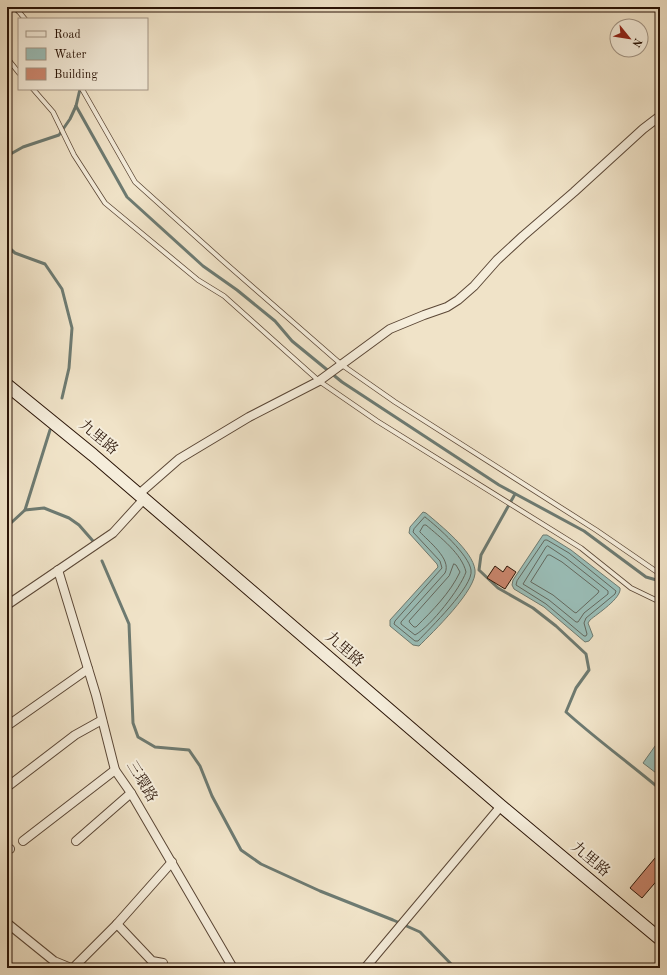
<svg xmlns="http://www.w3.org/2000/svg" width="667" height="975" font-family="'Old Standard TT','Noto Serif TC',serif">
	<style>
		.water { fill: #9abeb8; stroke: #6d7a71 }
		.lines { fill: none; stroke-linecap: round; stroke-linejoin: round }
		.shore { stroke: #62685f; stroke-width: 1 }
		.stream { stroke: #6d7a71; stroke-width: 3 }
		.building { fill: #cc876f; stroke: #291306 }
		.lane-casing { stroke: #5b4736; stroke-width: 5.5 }
		.street-casing { stroke: #5b4736; stroke-width: 10 }
		.secondary-casing { stroke: #291306; stroke-width: 14 }
		.lane { stroke: #f5eddb; stroke-width: 4 }
		.street { stroke: #f5eddb; stroke-width: 8 }
		.secondary { stroke: #f5eddb; stroke-width: 12 }
		.labels { text-anchor: middle; dominant-baseline: central; stroke-width: 4; stroke-linejoin: round; paint-order: stroke }
		.street-label { font-size: 15px; fill: #291306; stroke: #f5eddb }
	</style>
	<rect width="100%" height="100%" fill="#f0e3c8"/>
	<filter id="stains"><feTurbulence type="fractalNoise" baseFrequency=".005" numOctaves="4"/><feColorMatrix values="0 0 0 0 .2 0 0 0 0 .09 0 0 0 0 .02 0 0 0 .5 -.17"/></filter>
	<radialGradient id="worn" r=".72"><stop offset=".6" stop-color="#630" stop-opacity="0"/><stop offset="1" stop-color="#630" stop-opacity=".3"/></radialGradient>
	<g class="water">
		<path d="M 423,512 L 426,513 C 440,525 473,551 475,570 C 478,589 432,633 419,646 L 413,645 L 390,626 L 390,620 L 438,567 L 437,564 L 409,533 L 410,527 Z"/>
		<path d="M 543,535 L 547,535 L 571,550 L 620,588 C 622,598 597,614 590,620 L 588,623 L 593,636 L 589,641 L 585,642 L 544,607 L 514,589 L 512,585 L 513,580 Z"/>
		<path d="M 660,739 L 660,776 L 643,763 Z"/>
	</g>
	<g class="lines">
		<g class="shore">
			<path d="M 425,517 C 438,527 469,555 471,570 C 474,586 429,629 418,641 L 415,641 L 394,624 L 395,621 L 442,568 L 440,561 L 413,532 L 414,529 Z"/>
			<path d="M 424,525 L 426,525 C 440,537 462,554 466,572 C 460,589 431,626 415,635 L 401,624 L 401,622 L 445,573 C 452,559 428,541 420,532 Z"/>
			<path d="M 545,540 L 547,540 L 569,553 L 616,591 L 615,594 L 586,618 L 584,623 L 587,634 L 586,636 L 584,636 L 546,604 L 516,585 L 517,581 Z"/>
			<path d="M 548,546 L 566,558 L 608,591 L 608,594 L 584,613 L 578,622 L 576,622 L 549,600 L 523,584 L 546,547 Z"/>
			<path d="M 548,555 L 550,555 L 562,562 L 599,591 L 598,593 L 576,613 L 574,612 L 553,595 L 531,582 Z"/>
			<path d="M 454,564 L 456,565 L 460,572 C 450,593 433,610 416,627 L 414,627 L 410,623 L 409,621 L 449,576 Z"/>
		</g>
		<g class="stream">
			<path d="M 12,7 L 17,12"/>
			<path d="M 76,106 L 127,197 L 203,266 L 237,290 L 275,321 L 292,341 L 342,382 L 499,485 L 584,531 L 646,577 L 660,581"/>
			<path d="M 7,156 L 23,147 L 59,135 L 70,119 L 76,106 L 80,89"/>
			<path d="M 7,246 L 15,253 L 45,264 L 62,289 L 72,328 L 69,368 L 62,398"/>
			<path d="M 515,494 L 481,555 L 479,570 L 498,588 L 533,608 L 556,626 L 586,654 L 589,670 L 576,688 L 566,712 C 596,739 629,763 660,789"/>
			<path d="M 25,510 L 44,508 L 69,518 L 79,525 L 93,541"/>
			<path d="M 7,524 L 12,522 L 25,510 L 50,430"/>
			<path d="M 102,561 L 129,624 L 133,723 L 138,737 L 155,747 L 189,750 L 200,766 L 212,796 L 241,850 L 261,864 L 320,891 L 393,920 L 420,932 L 455,968"/>
		</g>
	</g>
	<g class="building">
		<path d="M 495,566 L 503,572 L 507,566 L 516,572 L 505,589 L 487,578 Z"/>
		<path d="M 660,852 L 660,877 L 642,898 L 630,888 Z"/>
	</g>
	<g class="lines">
		<defs>
			<g id="lane">
				<path d="M 15,7 L 25,19"/>
				<path d="M 7,58 L 19,73"/>
				<path d="M 33,89 L 53,112 L 74,155 L 105,203 L 198,280 L 224,296 L 319,381 L 377,421 L 581,548 L 631,588 L 660,602"/>
				<path d="M 82,89 L 135,182 L 223,261 L 342,365 L 395,402 L 596,530 L 660,574"/>
			</g>
			<g id="street">
				<path d="M 139,494 L 179,459 L 249,417 L 319,381 L 390,329 L 424,315 L 447,307 L 458,300 L 474,286 L 497,260 L 523,236 L 574,192 L 643,129 L 660,116"/>
				<path d="M 58,570 L 96,695 L 115,770 L 131,793 L 233,968"/>
				<path d="M 7,605 L 113,533 L 144,499"/>
				<path d="M 7,726 L 88,669"/>
				<path d="M 7,787 L 75,735 L 102,720"/>
				<path d="M 23,841 L 115,770"/>
				<path d="M 76,841 L 131,793"/>
				<path d="M 7,849 L 10,849"/>
				<path d="M 7,923 L 54,961 L 71,968"/>
				<path d="M 117,924 L 152,961 L 163,963"/>
				<path d="M 73,968 L 117,924 L 172,862"/>
				<path d="M 365,968 L 501,806"/>
			</g>
			<path id="secondary" d="M 7,385 L 93,455 L 501,806 L 660,939"/>
		</defs>
		<use href="#lane" class="lane-casing"/>
		<use href="#street" class="street-casing"/>
		<use href="#secondary" class="secondary-casing"/>
		<use href="#lane" class="lane"/>
		<use href="#street" class="street"/>
		<use href="#secondary" class="secondary"/>
	</g>
	<g class="labels">
		<g class="street-label">
			<text transform="translate(98 438) rotate(40)">九里路</text>
			<text transform="translate(344 650) rotate(41)">九里路</text>
			<text transform="translate(141 782) rotate(59)">三環路</text>
			<text transform="translate(590 860) rotate(40)">九里路</text>
		</g>
	</g>
	<rect width="667" height="975" fill="none" stroke="#f0e3c8" stroke-width="24"/>
	<rect x="8" y="8" width="651" height="959" fill="none" stroke="#291306" stroke-width="2"/>
	<rect x="12" y="12" width="643" height="951" fill="none" stroke="#291306"/>
	<rect x="18" y="18" width="130" height="72" fill="#f5eddb" stroke="#a39686"/>
	<rect x="26" y="31" width="20" height="6" fill="#f5eddb" stroke="#a39686"/>
	<text x="54" y="38" font-size="12" fill="#291306">Road</text>
	<rect x="26" y="48" width="20" height="12" fill="#9abeb8" stroke="#a39686"/>
	<text x="54" y="58" font-size="12" fill="#291306">Water</text>
	<rect x="26" y="68" width="20" height="12" fill="#cc876f" stroke="#a39686"/>
	<text x="54" y="78" font-size="12" fill="#291306">Building</text>
	<g transform="translate(629 38) rotate(120)"><circle r="19" fill="#f5eddb" stroke="#a39686"/>
	<path d="M0-3L7 15L0 10L-7 15Z" fill="#8f2418"/>
	<text y="-6" font-size="11" font-weight="bold" text-anchor="middle" fill="#291306">N</text>
	</g>
	<rect width="100%" height="100%" filter="url(#stains)"/>
	<rect width="100%" height="100%" fill="url(#worn)"/>
</svg>
